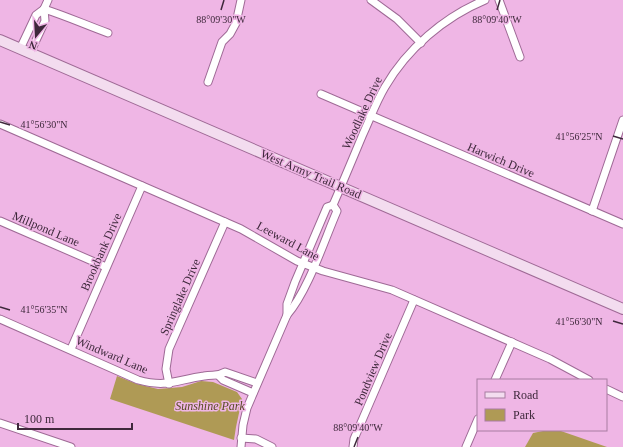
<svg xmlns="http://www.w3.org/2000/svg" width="623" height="447" font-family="'Times New Roman',serif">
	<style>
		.green { fill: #af9a55 }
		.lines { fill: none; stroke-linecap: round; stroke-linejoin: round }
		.street-casing { stroke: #9f6a96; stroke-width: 9 }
		.secondary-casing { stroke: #9f6a96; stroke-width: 12 }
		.street { stroke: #fff; stroke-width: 7 }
		.secondary { stroke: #f3dcef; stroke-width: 10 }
		.ticks { fill: none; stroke: #3e283b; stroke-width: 1.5 }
		.labels { text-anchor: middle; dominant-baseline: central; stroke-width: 3; stroke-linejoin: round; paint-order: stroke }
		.street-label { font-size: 12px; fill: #3e283b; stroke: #efb6e5 }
		.park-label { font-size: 12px; font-style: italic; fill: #574b23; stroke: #efb6e5 }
		.ticks-label { font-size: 10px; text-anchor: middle; fill: #3e283b; stroke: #efb6e5; stroke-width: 3; stroke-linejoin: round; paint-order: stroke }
	</style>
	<rect width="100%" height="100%" fill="#efb6e5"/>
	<g class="green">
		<path d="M 117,376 L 137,384 L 158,389 L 182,387 L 201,381 L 213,382 L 237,392 L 242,399 L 236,427 L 234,440 L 110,399 Z"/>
		<path d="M 548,430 L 558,430 L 607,447 L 525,447 L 533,433 Z"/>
	</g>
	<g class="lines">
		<defs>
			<g id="street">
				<path d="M 371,0 L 397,19 L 421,43"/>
				<path d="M 499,0 L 520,57"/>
				<path d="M 44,9 C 66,16 86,25 108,33"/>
				<path d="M 20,49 L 36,15 L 44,9"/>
				<path d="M 30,53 L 45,21 L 44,9 L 48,0"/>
				<path d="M 208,82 L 222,42 L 230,34 L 236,23 L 241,0"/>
				<path d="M 321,94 L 623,224"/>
				<path d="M 0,124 L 241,229 L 297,261 L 323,271 L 392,290 L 550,359 L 589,380"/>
				<path d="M 333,205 C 343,182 353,158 363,134 C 370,119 376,102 385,87 C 407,49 444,17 485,0"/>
				<path d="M 592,211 L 623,120"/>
				<path d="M 0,221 L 106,267"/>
				<path d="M 287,315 L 287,304 L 295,282 L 327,207 L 333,205"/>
				<path d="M 0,319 L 138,380 C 167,388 176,380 204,376 C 213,374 217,377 225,372 L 257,383"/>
				<path d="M 71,349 L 142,186"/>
				<path d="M 219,376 L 223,380 L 253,393"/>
				<path d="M 495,380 L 512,342"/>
				<path d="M 169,384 L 166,369 L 169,349 L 225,222"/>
				<path d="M 606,389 L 623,397"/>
				<path d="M 0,423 L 71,447"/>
				<path d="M 241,438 L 256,439 L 272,447"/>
				<path d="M 241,447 L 243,425 L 247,408 L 287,315 C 308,291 324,241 337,211 L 333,205"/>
				<path d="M 353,447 L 354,439 L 414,300"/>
				<path d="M 466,447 L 478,419"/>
			</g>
			<path id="secondary" d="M 0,40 L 623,309"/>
		</defs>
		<use href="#street" class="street-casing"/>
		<use href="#secondary" class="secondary-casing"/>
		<use href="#street" class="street"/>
		<use href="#secondary" class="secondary"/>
	</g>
	<path class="ticks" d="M 221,10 L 224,0M 497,10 L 500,0M 0,122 L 10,125M 613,136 L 623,139M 0,307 L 10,310M 613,321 L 623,324M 354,447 L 358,437"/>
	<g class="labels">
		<g class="street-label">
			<text transform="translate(362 113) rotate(-65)">Woodlake Drive</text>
			<text transform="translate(501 160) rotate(23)">Harwich Drive</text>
			<text transform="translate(311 174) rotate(23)">West Army Trail Road</text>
			<text transform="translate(46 229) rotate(23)">Millpond Lane</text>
			<text transform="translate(288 241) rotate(28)">Leeward Lane</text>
			<text transform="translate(101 252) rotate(-66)">Brookbank Drive</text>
			<text transform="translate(180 297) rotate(-66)">Springlake Drive</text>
			<text transform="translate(112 355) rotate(23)">Windward Lane</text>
			<text transform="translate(373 369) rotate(-67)">Pondview Drive</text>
		</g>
		<g class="park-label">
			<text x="210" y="406">Sunshine Park</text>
		</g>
	</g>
	<g class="ticks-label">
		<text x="221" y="23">88°09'30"W</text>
		<text x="497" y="23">88°09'40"W</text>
		<text x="44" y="128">41°56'30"N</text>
		<text x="579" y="140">41°56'25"N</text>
		<text x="44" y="313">41°56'35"N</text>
		<text x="579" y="325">41°56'30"N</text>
		<text x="358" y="431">88°09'40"W</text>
	</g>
	<rect x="477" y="379" width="130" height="52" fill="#efb6e5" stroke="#a87da1"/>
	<rect x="485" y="392" width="20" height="6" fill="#f3dcef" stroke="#a87da1"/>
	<text x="513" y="399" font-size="12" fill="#3e283b">Road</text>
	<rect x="485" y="409" width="20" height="12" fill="#af9a55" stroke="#a87da1"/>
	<text x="513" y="419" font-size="12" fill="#3e283b">Park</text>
	<g transform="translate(36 36) rotate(198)" stroke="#efb6e5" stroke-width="3" paint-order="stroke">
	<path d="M0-3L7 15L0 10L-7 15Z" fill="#3e283b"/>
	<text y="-6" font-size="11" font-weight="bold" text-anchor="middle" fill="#3e283b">N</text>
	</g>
	<path d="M18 423v6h114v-6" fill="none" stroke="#3e283b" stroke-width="2"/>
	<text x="24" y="423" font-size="12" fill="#3e283b" stroke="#efb6e5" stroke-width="3" paint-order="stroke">100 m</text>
</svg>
